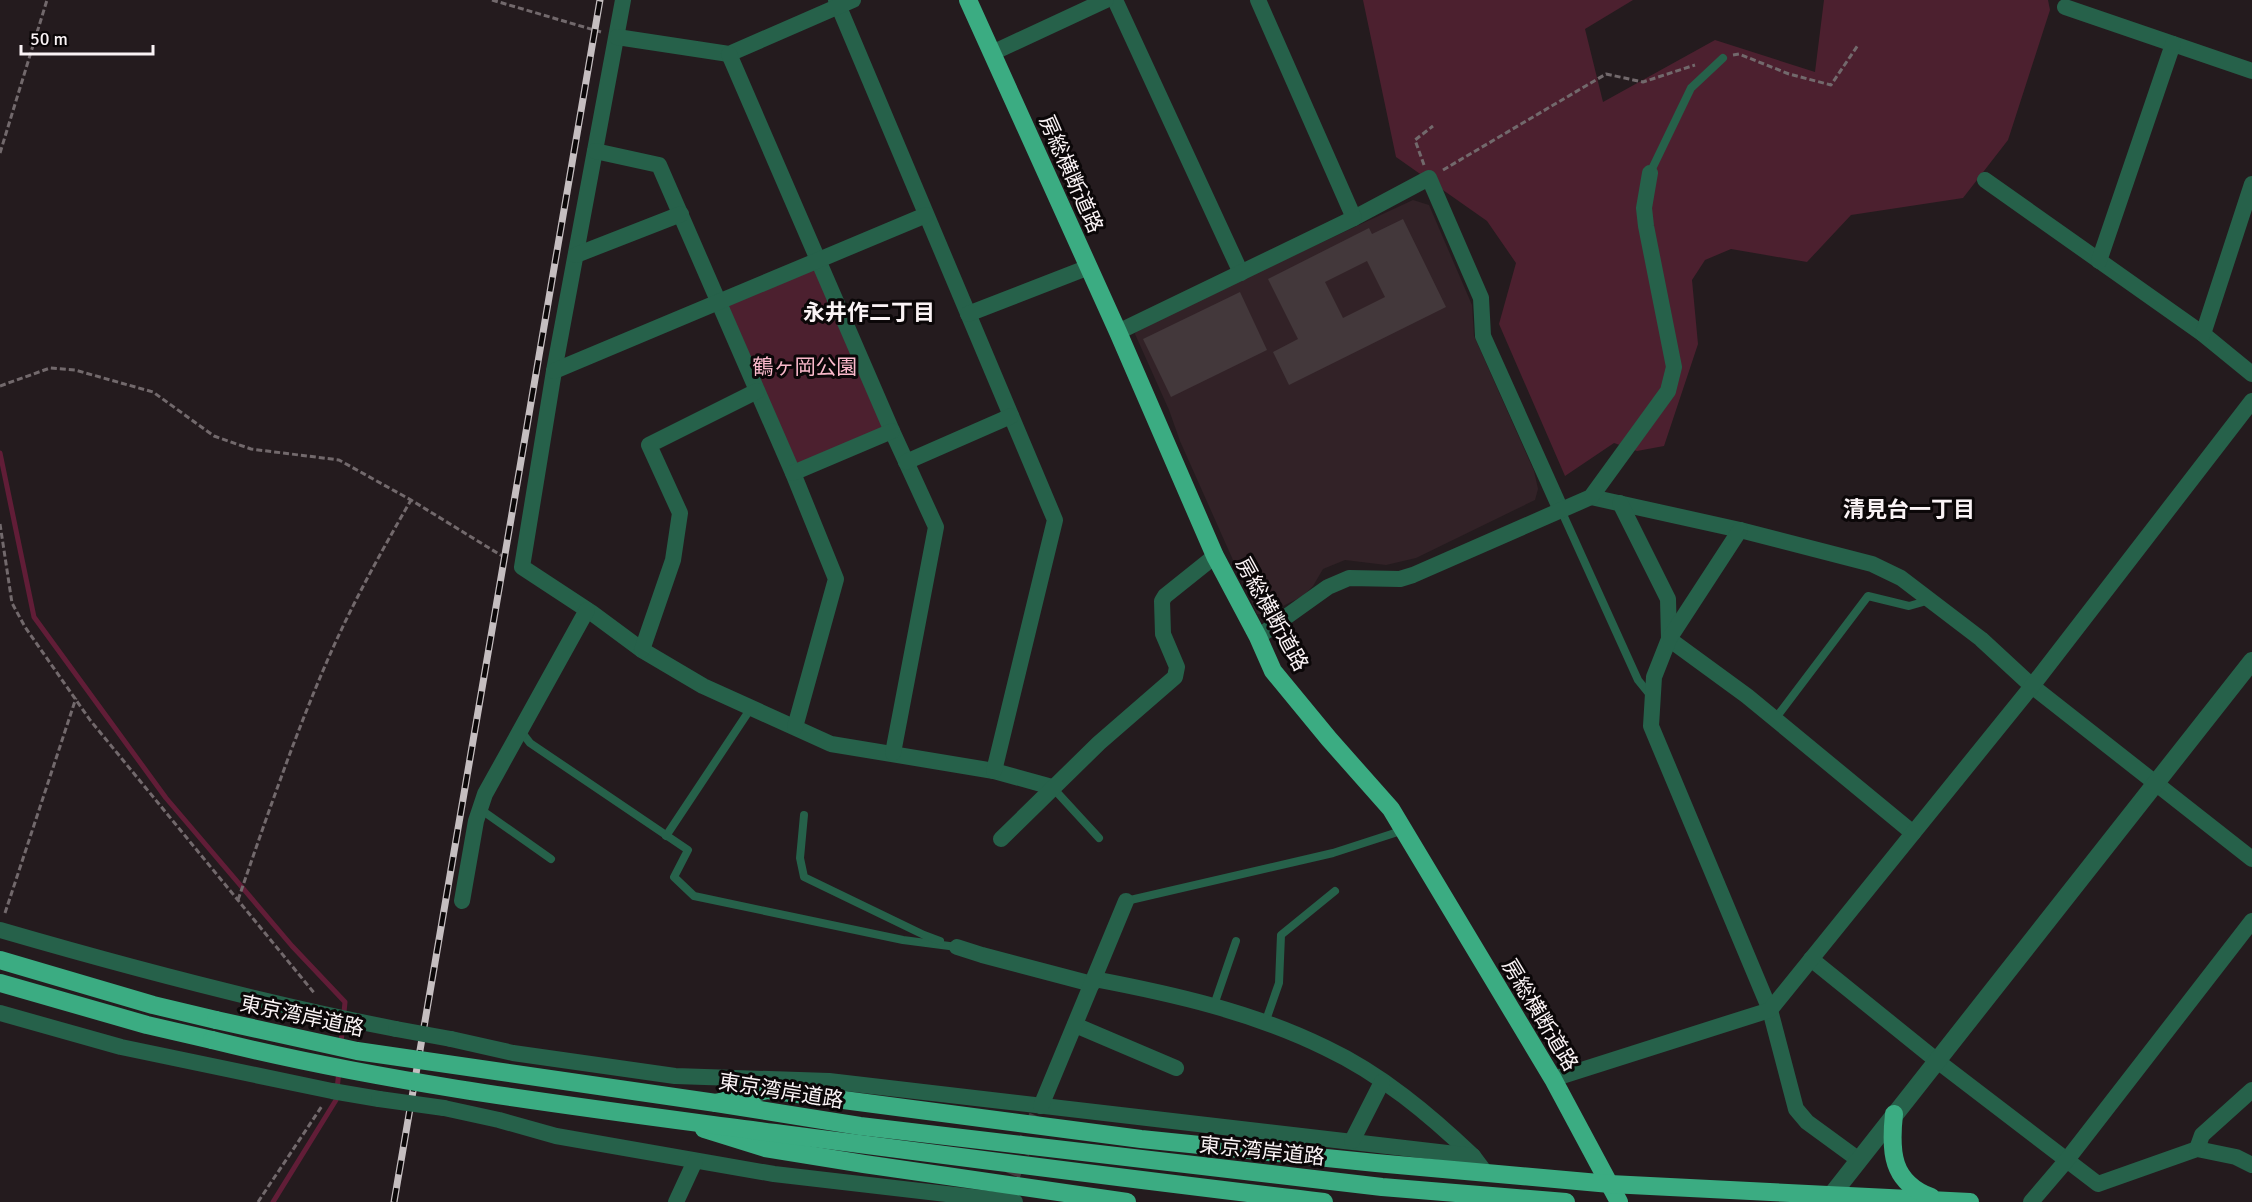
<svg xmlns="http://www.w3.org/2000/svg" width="2252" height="1202" font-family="Signika,'Noto Sans JP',sans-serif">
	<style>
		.built { fill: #322227 }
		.green { fill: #4c202f }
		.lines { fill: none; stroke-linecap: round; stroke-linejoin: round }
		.stream { stroke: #611d37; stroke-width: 5 }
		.building { fill: #43383b; fill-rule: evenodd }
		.minor-tunnel { stroke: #443b3e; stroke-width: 16; stroke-dasharray: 16 8; stroke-linecap: butt }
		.path { stroke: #72696c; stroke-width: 3; stroke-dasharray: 6 3; stroke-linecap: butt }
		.service { stroke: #26614a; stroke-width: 8 }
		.minor { stroke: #26614a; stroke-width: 16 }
		.tertiary { stroke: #26614a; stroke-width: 18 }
		.trunk { stroke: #3bac82; stroke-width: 18 }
		.rail-casing { stroke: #c5bec0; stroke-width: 7 }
		.rail { stroke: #0b0708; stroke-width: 4.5; stroke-dasharray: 14; stroke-linecap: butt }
		.minor-bridge { stroke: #26614a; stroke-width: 16 }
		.trunk-bridge { stroke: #3bac82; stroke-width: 18 }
		.labels { text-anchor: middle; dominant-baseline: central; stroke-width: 6; stroke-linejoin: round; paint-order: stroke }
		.street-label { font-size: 21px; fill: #faf3f5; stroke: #0b0708 }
		.park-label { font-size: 21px; fill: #fab9cb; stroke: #0b0708 }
		.neighbourhood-label { font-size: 22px; font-weight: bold; fill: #faf3f5; stroke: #0b0708 }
	</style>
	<rect width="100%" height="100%" fill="#241b1e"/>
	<path class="built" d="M 1413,200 L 1429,205 L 1472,305 L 1474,336 L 1534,471 L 1538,489 L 1535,500 L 1416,558 L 1386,565 L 1345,560 L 1323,569 L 1313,586 L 1303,596 L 1267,614 L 1257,614 L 1180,441 L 1169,410 L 1135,334 L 1137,328 Z"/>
	<g class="green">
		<path d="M 1363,0 L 1633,0 L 1585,29 L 1603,102 L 1715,40 L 1815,72 L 1824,0 L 2048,0 L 2050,10 L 2008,140 L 1963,198 L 1851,215 L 1807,262 L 1731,249 L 1705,260 L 1692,280 L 1698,344 L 1664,446 L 1637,451 L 1614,443 L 1565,476 L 1499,324 L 1516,263 L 1487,221 L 1396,157 Z"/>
		<path d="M 818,261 L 892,431 L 793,473 L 719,302 Z"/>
	</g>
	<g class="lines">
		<g class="stream">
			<path d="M 0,453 L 34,617 L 166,798 L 292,946 L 345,1002 L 341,1043"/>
			<path d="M 273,1202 L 336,1100 L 339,1070"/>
		</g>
	</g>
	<g class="building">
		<path d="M 1403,219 L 1446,307 L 1289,385 L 1273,352 L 1298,339 L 1268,279 L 1369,228 L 1372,234 ZM 1367,261 L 1385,297 L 1343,318 L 1325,282 Z"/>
		<path d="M 1240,292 L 1267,350 L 1171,397 L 1143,339 Z"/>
	</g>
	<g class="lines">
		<path class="minor-tunnel" d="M 1003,1197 L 1041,1106"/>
		<g class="path">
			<path d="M 492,0 L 601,32"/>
			<path d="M 1733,55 L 1739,54 L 1789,74 L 1831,85 L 1858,45"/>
			<path d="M 0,153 L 47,0"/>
			<path d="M 1424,165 L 1415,140 L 1433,126"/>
			<path d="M 1443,170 L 1606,74 L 1643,82 L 1695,65"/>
			<path d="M 0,386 L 50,368 L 75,370 L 153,392 L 214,436 L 251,449 L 339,460 L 411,500 L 507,559"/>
			<path d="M 0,524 L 12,603 L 25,627 L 90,720 L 315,994"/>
			<path d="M 238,900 C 266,819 294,737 328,659 C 352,604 381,552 411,500"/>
			<path d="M 5,913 L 76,698"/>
			<path d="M 258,1202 L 322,1106"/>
		</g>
		<g class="service">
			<path d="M 1650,173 L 1691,88 L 1723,58"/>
			<path d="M 1561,510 L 1638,680 L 1651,696"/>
			<path d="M 1775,719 L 1868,596 L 1909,606 L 1930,600"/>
			<path d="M 520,730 L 530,743 L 688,850 L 674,877 L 694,896 L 903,940 L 957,947"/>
			<path d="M 1053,788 L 1099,838"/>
			<path d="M 480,809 L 551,859"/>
			<path d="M 804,815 L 800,858 L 804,877 L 924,935 L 940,941"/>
			<path d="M 666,836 L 751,708"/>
			<path d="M 1126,901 L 1333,853 L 1404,830"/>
			<path d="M 1214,1005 L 1236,941"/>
			<path d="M 1265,1023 L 1279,983 L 1281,935 L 1335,891"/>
		</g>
		<g class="minor">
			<path d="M 623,0 L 554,371 L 522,567 L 592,613 L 642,650 L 703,686 L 831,744 L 994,771 L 1052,787"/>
			<path d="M 836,0 L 1055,520 L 994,771"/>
			<path d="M 1115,0 L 1241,273"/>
			<path d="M 2065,7 L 2252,71"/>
			<path d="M 617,37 L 729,54 L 853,0"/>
			<path d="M 992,53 L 1106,0"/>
			<path d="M 729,54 L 892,431 L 936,527 L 893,753"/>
			<path d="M 595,151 L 659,165 L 793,473 L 836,579 L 795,727"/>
			<path d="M 1985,180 L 2203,334 L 2252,374"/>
			<path d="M 1354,218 L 1429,178 L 1481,298 L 1483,336 L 1561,510"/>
			<path d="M 576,255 L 681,214"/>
			<path d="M 2099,261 L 2173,44"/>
			<path d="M 968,314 L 1089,267"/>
			<path d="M 1118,332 L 1354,218 L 1258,0"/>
			<path d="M 2203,334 L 2252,184"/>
			<path d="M 554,371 L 926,215"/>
			<path d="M 906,462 L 1011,416"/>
			<path d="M 793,473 L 892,431"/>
			<path d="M 1591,497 L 1740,530 L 1872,564 L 1901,578 L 1981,639 L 2032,686 L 2252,859"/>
			<path d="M 1620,503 L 1668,599 L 1669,639 L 1747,696 L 1913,833"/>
			<path d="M 1740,530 L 1669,639 L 1654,677 L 1651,726 L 1770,1010 L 1796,1109 L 1807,1122 L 1859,1160"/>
			<path d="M 1258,637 L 1328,587 L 1349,578 L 1400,579 L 1413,575 L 1591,497 L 1668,391 L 1674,367 L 1646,226 L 1644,208 L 1650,173"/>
			<path d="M 642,650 L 673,560 L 680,513 L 649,445 L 757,391"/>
			<path d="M 1001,839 L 1099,743 L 1175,677 L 1177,667 L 1163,634 L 1162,601 L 1165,596 L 1215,556"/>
			<path d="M 462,901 L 476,821 L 485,794 L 587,610"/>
			<path d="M 0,930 C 131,968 262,1003 396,1029"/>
			<path d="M 957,947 L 982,955 L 1092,984"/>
			<path d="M 1811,959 L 1936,1060 L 2098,1184 L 2197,1149 L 2236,1157 L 2252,1165"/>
			<path d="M 1094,979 C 1173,994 1253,1012 1326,1048 C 1381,1074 1429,1114 1473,1156"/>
			<path d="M 0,1013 L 121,1047 L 332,1091 L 379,1099"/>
			<path d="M 1075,1025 L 1176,1068"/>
			<path d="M 451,1039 L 513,1053 L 675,1076 L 829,1081 L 1473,1156 L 1485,1172"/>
			<path d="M 1553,1079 L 1770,1010 L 2032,686 L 2252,401"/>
			<path d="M 1041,1106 L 1126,901"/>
			<path d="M 444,1108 L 499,1120 L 556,1136 L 774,1174 L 1015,1202"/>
			<path d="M 1352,1141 L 1382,1082"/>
			<path d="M 2197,1149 L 2202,1135 L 2252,1090"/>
			<path d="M 676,1202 L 695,1161"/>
			<path d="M 2031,1202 L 2066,1161 L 2252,921"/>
		</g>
		<path class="tertiary" d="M 1826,1202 L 2252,661"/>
		<g class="trunk">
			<path d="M 968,0 L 1118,332 L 1215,556 L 1258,637 L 1273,671 L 1329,739 L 1391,809 L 1553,1079 L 1619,1202"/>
			<path d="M 0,960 L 153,1005 L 216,1020"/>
			<path d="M 0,983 L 147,1025 L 212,1040"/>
			<path d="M 716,1103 L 767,1090 L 1141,1139 L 1376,1163 L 1610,1184 L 1970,1202"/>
			<path d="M 1894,1114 C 1890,1151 1891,1182 1931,1197"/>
			<path d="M 704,1129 L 765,1148 L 864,1164 L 1127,1202"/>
		</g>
		<defs>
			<path id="rail" d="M 394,1202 L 600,0"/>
		</defs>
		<use href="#rail" class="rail-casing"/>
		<use href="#rail" class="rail"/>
		<g class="minor-bridge">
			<path d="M 396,1029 L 451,1039"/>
			<path d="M 379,1099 L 444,1108"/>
		</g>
		<g class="trunk-bridge">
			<path d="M 216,1020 L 357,1051 L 716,1103 L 860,1126 L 1382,1187 L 1566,1202"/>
			<path d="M 212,1040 C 389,1084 571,1106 752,1130 C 943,1155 1133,1180 1324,1202"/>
		</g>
	</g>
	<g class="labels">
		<g class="street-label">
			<text transform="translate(1071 174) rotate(66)">房総横断道路</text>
			<text transform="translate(1272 614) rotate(61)">房総横断道路</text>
			<text transform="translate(1540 1015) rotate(59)">房総横断道路</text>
			<text transform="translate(302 1016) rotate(12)">東京湾岸道路</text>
			<text transform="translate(781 1091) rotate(9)">東京湾岸道路</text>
			<text transform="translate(1262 1151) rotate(6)">東京湾岸道路</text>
		</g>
		<g class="park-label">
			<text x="805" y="367">鶴ヶ岡公園</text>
		</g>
		<g class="neighbourhood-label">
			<text x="869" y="312">永井作二丁目</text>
			<text x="1909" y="509">清見台一丁目</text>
		</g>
	</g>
	<path d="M21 45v9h132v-9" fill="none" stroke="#faf3f5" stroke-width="3"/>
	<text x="30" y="45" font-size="18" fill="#faf3f5" stroke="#0b0708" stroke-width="4.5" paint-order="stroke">50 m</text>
</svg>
